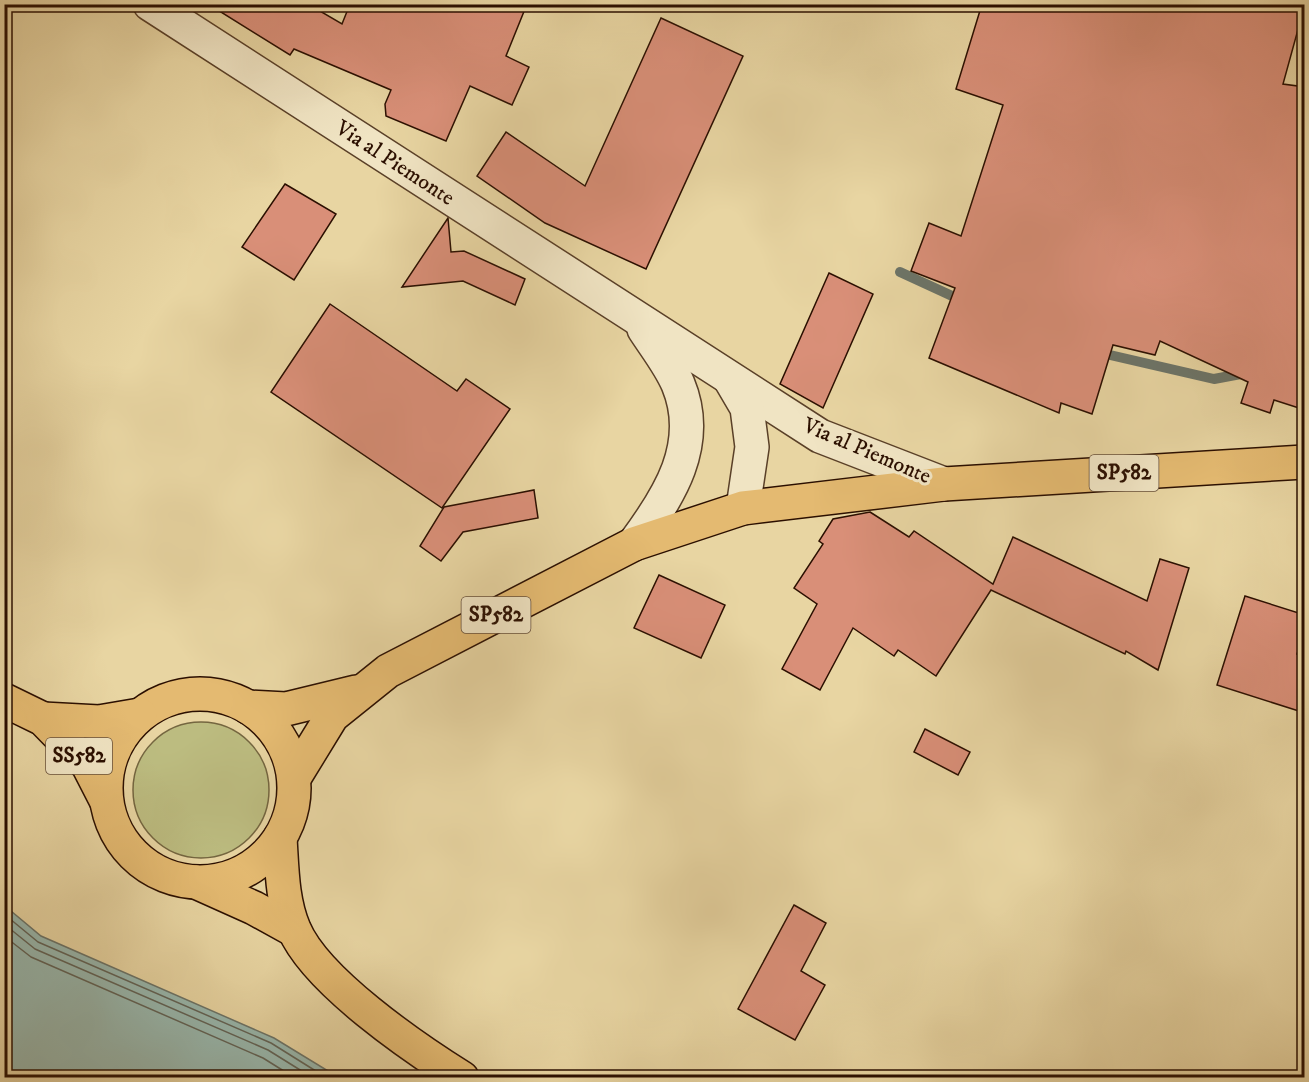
<svg xmlns="http://www.w3.org/2000/svg" width="1309" height="1082" font-family="'IM FELL DW Pica',serif">
	<style>
		.green { fill: #bcbc80; stroke: #746640; stroke-width: 1.5 }
		.water { fill: #98b7ad; stroke: #6c7468; stroke-width: 1.5 }
		.lines { fill: none; stroke-linecap: round; stroke-linejoin: round }
		.shore { stroke: #626356; stroke-width: 1.5 }
		.stream { stroke: #6c7468; stroke-width: 10 }
		.building { fill: #d98f78; stroke: #2b0f00; stroke-width: 1.5 }
		.minor-casing { stroke: #5a4028; stroke-width: 36 }
		.major-casing { stroke: #2b0f00; stroke-width: 36 }
		.minor { stroke: #f0e4c3; stroke-width: 33 }
		.major { stroke: #e4ba71; stroke-width: 33 }
		.labels { text-anchor: middle; dominant-baseline: central; stroke-width: 6; stroke-linejoin: round; paint-order: stroke }
		.shield { fill: #f0e4c3; stroke: #664f3a; stroke-width: 1.5 }
		.shield-label { font-size: 21px; font-weight: bold; fill: #2b0f00 }
		.street-label { font-size: 22px; fill: #2b0f00; stroke: #f0e4c3 }
	</style>
	<rect width="100%" height="100%" fill="#e8d5a2"/>
	<filter id="stains"><feTurbulence type="fractalNoise" baseFrequency=".00333" numOctaves="4"/><feColorMatrix values="0 0 0 0 .2 0 0 0 0 .09 0 0 0 0 .02 0 0 0 .5 -.17"/></filter>
	<radialGradient id="worn" r=".72"><stop offset=".6" stop-color="#630" stop-opacity="0"/><stop offset="1" stop-color="#630" stop-opacity=".3"/></radialGradient>
	<circle class="green" cx="201" cy="790" r="68"/>
	<path class="water" d="M 5,906 L 41,936 L 274,1038 L 338,1077 L 5,1077 Z"/>
	<g class="lines">
		<g class="shore">
			<path d="M 4,914 L 38,942 L 271,1043 L 327,1078"/>
			<path d="M 4,924 L 35,949 L 268,1050 L 313,1078"/>
			<path d="M 4,936 L 31,957 L 263,1058 L 295,1078"/>
		</g>
		<g class="stream">
			<path d="M 900,272 L 963,301"/>
			<path d="M 1097,352 L 1214,379 L 1246,373"/>
		</g>
	</g>
	<g class="building">
		<path d="M 208,4 L 308,4 L 342,24 L 350,4 L 527,4 L 506,56 L 529,67 L 512,105 L 470,86 L 446,141 L 386,116 L 385,104 L 391,90 L 294,49 L 290,55 Z"/>
		<path d="M 982,4 L 1305,4 L 1283,84 L 1305,87 L 1305,410 L 1274,400 L 1270,413 L 1241,403 L 1248,382 L 1160,341 L 1155,355 L 1113,345 L 1092,414 L 1061,403 L 1059,413 L 929,358 L 955,288 L 911,271 L 929,223 L 961,236 L 1003,105 L 956,89 Z"/>
		<path d="M 661,18 L 743,56 L 646,269 L 545,223 L 477,176 L 506,132 L 585,186 Z"/>
		<path d="M 285,184 L 336,214 L 294,280 L 242,247 Z"/>
		<path d="M 448,218 L 451,252 L 464,251 L 525,279 L 515,305 L 463,281 L 402,287 Z"/>
		<path d="M 829,273 L 873,294 L 823,408 L 780,384 Z"/>
		<path d="M 330,304 L 457,391 L 466,379 L 510,409 L 442,508 L 271,392 Z"/>
		<path d="M 534,490 L 538,518 L 463,532 L 441,561 L 420,546 L 444,507 Z"/>
		<path d="M 870,512 L 909,537 L 914,531 L 993,584 L 1013,537 L 1147,601 L 1160,559 L 1189,568 L 1158,670 L 1126,651 L 1125,654 L 991,590 L 936,676 L 898,650 L 894,656 L 853,628 L 820,690 L 782,669 L 817,604 L 794,588 L 823,544 L 819,541 L 833,519 Z"/>
		<path d="M 659,575 L 725,605 L 701,658 L 634,628 Z"/>
		<path d="M 1245,596 L 1305,615 L 1305,632 L 1297,654 L 1305,656 L 1305,713 L 1217,685 Z"/>
		<path d="M 925,729 L 970,752 L 958,775 L 914,752 Z"/>
		<path d="M 794,905 L 826,923 L 801,971 L 825,985 L 795,1040 L 738,1009 Z"/>
	</g>
	<g class="lines">
		<defs>
			<g id="minor">
				<path d="M 150,4 L 820,436 L 944,484"/>
				<path d="M 730,379 L 747,408 L 752,447 L 743,508"/>
				<path d="M 634,544 C 669,497 703,444 678,384 C 670,365 655,346 644,329"/>
			</g>
			<g id="major">
				<circle cx="200" cy="788" r="94"/>
				<path d="M 4,700 L 43,719 L 88,765 L 106,800"/>
				<path d="M 248,707 L 286,709 L 356,692"/>
				<path d="M 43,719 L 99,722 L 140,715"/>
				<path d="M 294,778 L 332,716 L 388,671 L 634,544 L 743,508 L 944,484 L 1304,462"/>
				<path d="M 280,838 C 282,869 282,901 294,929 C 316,981 414,1048 462,1078"/>
				<path d="M 196,882 L 254,908 L 294,930"/>
			</g>
		</defs>
		<use href="#minor" class="minor-casing"/>
		<use href="#major" class="major-casing"/>
		<use href="#minor" class="minor"/>
		<use href="#major" class="major"/>
	</g>
	<g class="labels">
		<g class="shield">
			<rect x="1089.5" y="455" width="69" height="36" rx="4.5"/>
			<rect x="461.5" y="597" width="69" height="36" rx="4.5"/>
			<rect x="46" y="738" width="66" height="36" rx="4.5"/>
		</g>
		<g class="shield-label">
			<text x="1124" y="473">SP582</text>
			<text x="496" y="615">SP582</text>
			<text x="79" y="756">SS582</text>
		</g>
		<g class="street-label">
			<text transform="translate(395 163) rotate(33)">Via al Piemonte</text>
			<text transform="translate(867 451) rotate(23)">Via al Piemonte</text>
		</g>
	</g>
	<rect width="1309" height="1082" fill="none" stroke="#e8d5a2" stroke-width="24"/>
	<rect x="6" y="6" width="1297" height="1070" fill="none" stroke="#2b0f00" stroke-width="3"/>
	<rect x="12" y="12" width="1285" height="1058" fill="none" stroke="#2b0f00" stroke-width="1.5"/>
	<rect width="100%" height="100%" filter="url(#stains)"/>
	<rect width="100%" height="100%" fill="url(#worn)"/>
</svg>
